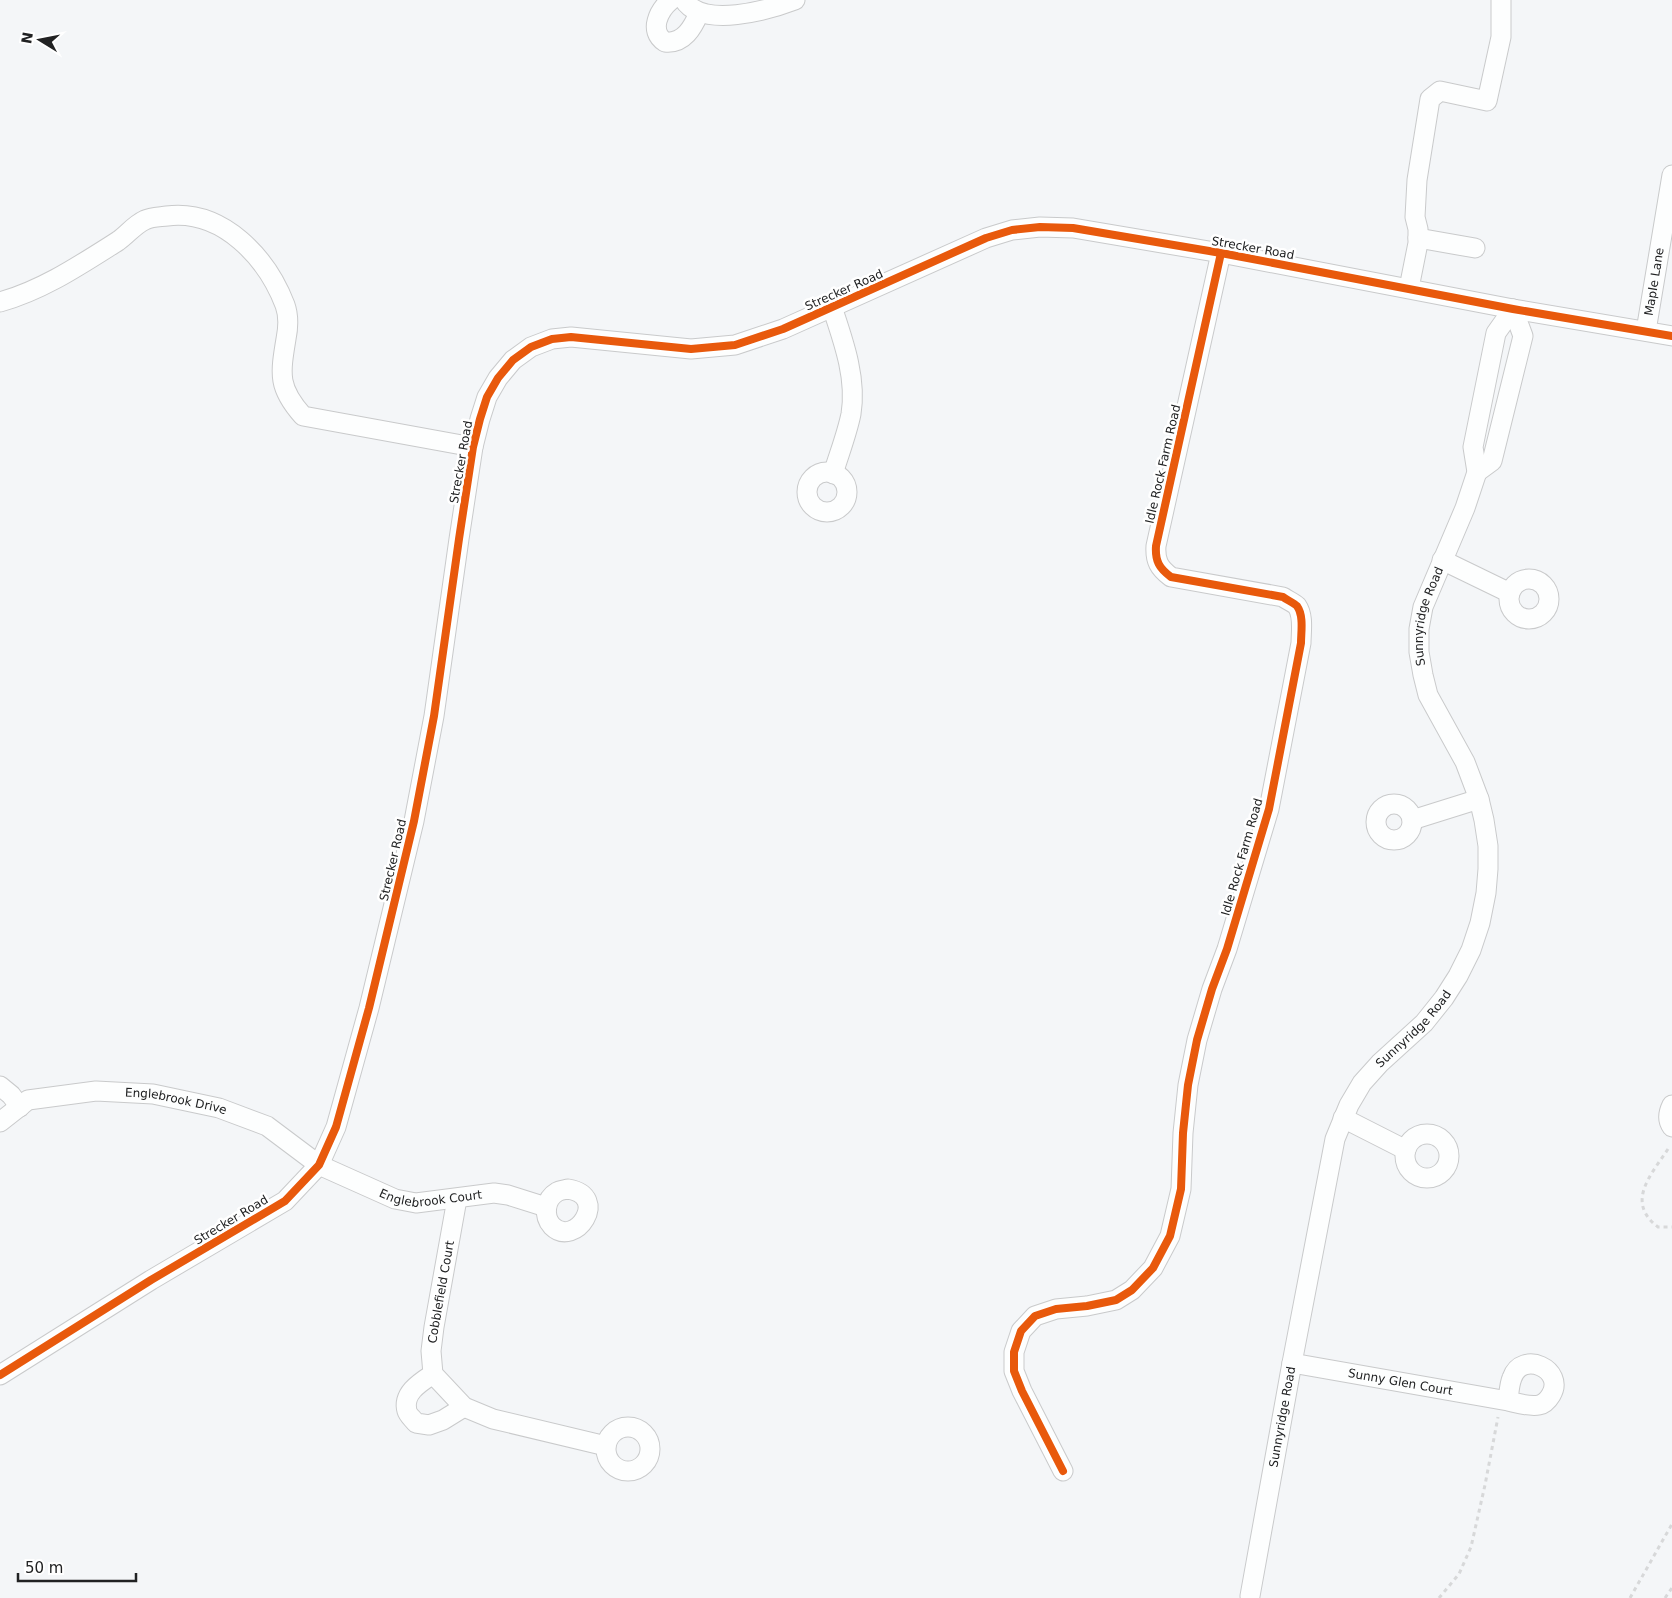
<svg xmlns="http://www.w3.org/2000/svg" width="1672" height="1598" font-family="'DejaVu Sans',sans-serif">
	<style>
		.lines { fill: none; stroke-linecap: round; stroke-linejoin: round }
		.minor-casing { stroke: #c9cacb; stroke-width: 21 }
		.path { stroke: #d7d8d9; stroke-width: 3; stroke-dasharray: 4 4; stroke-linecap: butt }
		.minor { stroke: #fdfefe; stroke-width: 19 }
		.cycleway-casing { stroke: #fff; stroke-width: 11 }
		.cycleway { stroke: #e8590c; stroke-width: 8 }
		.labels { text-anchor: middle; dominant-baseline: central; stroke-width: 5; stroke-linejoin: round; paint-order: stroke }
		.street-label { font-size: 12px; fill: #212223; stroke: #fff }
	</style>
	<rect width="100%" height="100%" fill="#f4f6f8"/>
	<g class="lines">
		<defs>
			<g id="minor">
				<path d="M 671,0 C 659,10 648,31 665,42 C 684,44 693,27 699,13"/>
				<path d="M 684,0 C 703,29 769,10 795,0"/>
				<path d="M 1418,238 L 1475,248"/>
				<path d="M 1409,288 L 1418,243 L 1418,229 L 1415,217 L 1417,180 L 1430,99 L 1440,91 L 1487,101 L 1501,37 L 1501,0"/>
				<path d="M 0,302 C 43,290 80,265 118,241 C 127,235 134,225 145,220 C 151,217 160,217 167,216 C 223,209 267,258 285,305 C 289,316 288,329 286,339 C 280,375 278,388 303,416 L 473,447"/>
				<path d="M 832,307 C 843,340 857,378 851,414 C 847,434 839,454 833,474"/>
				<path id="s1" d="M 1646,331 L 1672,175"/>
				<path d="M 1477,472 L 1492,461 L 1523,336 L 1513,309"/>
				<circle cx="827" cy="492" r="20"/>
				<path d="M 1442,560 L 1510,593"/>
				<circle cx="1529" cy="599" r="20"/>
				<circle cx="1394" cy="822" r="18"/>
				<path d="M 1412,820 L 1479,799"/>
				<path d="M 0,1086 L 11,1095 L 20,1107"/>
				<path d="M 1672,1105 C 1668,1113 1667,1120 1672,1127"/>
				<path d="M 1343,1118 L 1406,1150"/>
				<path id="s2" d="M 0,1122 L 28,1100 L 96,1091 L 153,1094 L 219,1108 L 267,1126 L 319,1165 L 395,1199 L 416,1203 L 494,1193 L 508,1195 L 546,1207"/>
				<circle cx="1427" cy="1156" r="22"/>
				<path d="M 568,1189 C 611,1196 575,1249 552,1226 C 543,1216 545,1199 557,1192 C 560,1190 564,1190 568,1189 Z"/>
				<path d="M 457,1199 L 434,1327 L 431,1351 L 433,1374 L 464,1407 L 493,1419 L 606,1446"/>
				<path id="s3" d="M 1292,1363 L 1508,1401 C 1517,1403 1529,1407 1539,1405 C 1544,1404 1548,1400 1551,1395 C 1566,1370 1522,1349 1512,1378 C 1509,1385 1509,1394 1508,1401"/>
				<path d="M 433,1374 C 421,1382 402,1393 407,1411 C 408,1415 413,1419 416,1423 L 429,1425 L 443,1420 L 464,1407"/>
				<path d="M 0,1375 L 151,1280 L 285,1201 L 319,1165 L 336,1127 L 369,1008 L 414,821 L 434,716 L 459,539 L 473,447 L 480,419 L 487,397 L 498,378 L 513,360 L 531,347 L 552,339 L 571,337 L 691,349 L 735,345 L 783,329 L 986,238 L 1012,230 L 1040,227 L 1073,228 L 1221,253 L 1513,309 L 1672,336"/>
				<circle cx="628" cy="1449" r="22"/>
				<path d="M 1063,1471 L 1022,1391 L 1014,1371 L 1014,1352 L 1021,1331 L 1035,1316 L 1056,1309 L 1087,1306 L 1116,1300 L 1132,1290 L 1153,1268 L 1170,1236 L 1181,1189 L 1183,1133 L 1188,1085 L 1197,1040 L 1212,989 L 1227,949 L 1269,809 L 1301,643 C 1301,632 1304,616 1297,606 C 1294,603 1287,600 1283,597 L 1171,577 C 1159,568 1155,561 1156,546 L 1221,253"/>
				<path id="s4" d="M 1250,1596 L 1292,1363 L 1335,1139 L 1349,1105 L 1362,1083 L 1380,1063 L 1424,1023 L 1444,998 L 1458,976 L 1471,950 L 1480,923 L 1486,893 L 1488,869 L 1488,846 L 1484,820 L 1479,799 L 1465,762 L 1428,695 L 1423,675 L 1419,652 L 1419,629 L 1423,607 L 1465,508 L 1477,472 L 1473,447 L 1496,333 L 1513,309"/>
			</g>
		</defs>
		<use href="#minor" class="minor-casing"/>
		<g class="path">
			<path d="M 1668,1149 C 1651,1175 1625,1202 1658,1227 L 1672,1227"/>
			<path d="M 1439,1598 L 1459,1574 L 1471,1547 L 1485,1485 L 1498,1417"/>
			<path d="M 1630,1598 L 1672,1524"/>
			<path d="M 1665,1598 L 1672,1588"/>
		</g>
		<use href="#minor" class="minor"/>
		<defs>
			<g id="cycleway">
				<path d="M 0,1375 L 151,1280 L 285,1201 L 319,1165 L 336,1127 L 369,1008 L 414,821 L 434,716 L 459,539 L 473,447 L 480,419 L 487,397 L 498,378 L 513,360 L 531,347 L 552,339 L 571,337 L 691,349 L 735,345 L 783,329 L 986,238 L 1012,230 L 1040,227 L 1073,228 L 1221,253 L 1513,309 L 1672,336"/>
				<path d="M 1063,1471 L 1022,1391 L 1014,1371 L 1014,1352 L 1021,1331 L 1035,1316 L 1056,1309 L 1087,1306 L 1116,1300 L 1132,1290 L 1153,1268 L 1170,1236 L 1181,1189 L 1183,1133 L 1188,1085 L 1197,1040 L 1212,989 L 1227,949 L 1269,809 L 1301,643 C 1301,632 1304,616 1297,606 C 1294,603 1287,600 1283,597 L 1171,577 C 1159,568 1155,561 1156,546 L 1221,253"/>
			</g>
		</defs>
		<use href="#cycleway" class="cycleway-casing"/>
		<use href="#cycleway" class="cycleway"/>
	</g>
	<g class="labels">
		<g class="street-label">
			<text transform="translate(1253 248) rotate(10)">Strecker Road</text>
			<text stroke="none"><textPath href="#s1" startOffset="50">Maple Lane</textPath></text>
			<text transform="translate(844 290) rotate(-24)">Strecker Road</text>
			<text transform="translate(461 462) rotate(-80)">Strecker Road</text>
			<text transform="translate(1163 464) rotate(-77)">Idle Rock Farm Road</text>
			<text stroke="none"><textPath href="#s4" startOffset="1052">Sunnyridge Road</textPath></text>
			<text transform="translate(1242 857) rotate(-74)">Idle Rock Farm Road</text>
			<text transform="translate(393 860) rotate(-77)">Strecker Road</text>
			<text stroke="none"><textPath href="#s4" startOffset="602">Sunnyridge Road</textPath></text>
			<text stroke="none"><textPath href="#s2" startOffset="185">Englebrook Drive</textPath></text>
			<text stroke="none"><textPath href="#s2" startOffset="464">Englebrook Court</textPath></text>
			<text transform="translate(231 1220) rotate(-31)">Strecker Road</text>
			<text transform="translate(441 1292) rotate(-80)">Cobblefield Court</text>
			<text stroke="none"><textPath href="#s3" startOffset="110">Sunny Glen Court</textPath></text>
			<text stroke="none"><textPath href="#s4" startOffset="182">Sunnyridge Road</textPath></text>
		</g>
	</g>
	<g transform="translate(40 40) rotate(280)" stroke="#ffffff" stroke-width="4" paint-order="stroke">
	<path d="M0-4L9 19L0 12L-9 19Z" fill="#212223"/>
	<text y="-8" font-size="14" font-weight="bold" text-anchor="middle" fill="#212223">N</text>
	</g>
	<path d="M18 1573v8h118v-8" fill="none" stroke="#212223" stroke-width="2.5"/>
	<text x="25" y="1573" font-size="15" fill="#212223" stroke="#ffffff" stroke-width="4" paint-order="stroke">50 m</text>
</svg>
